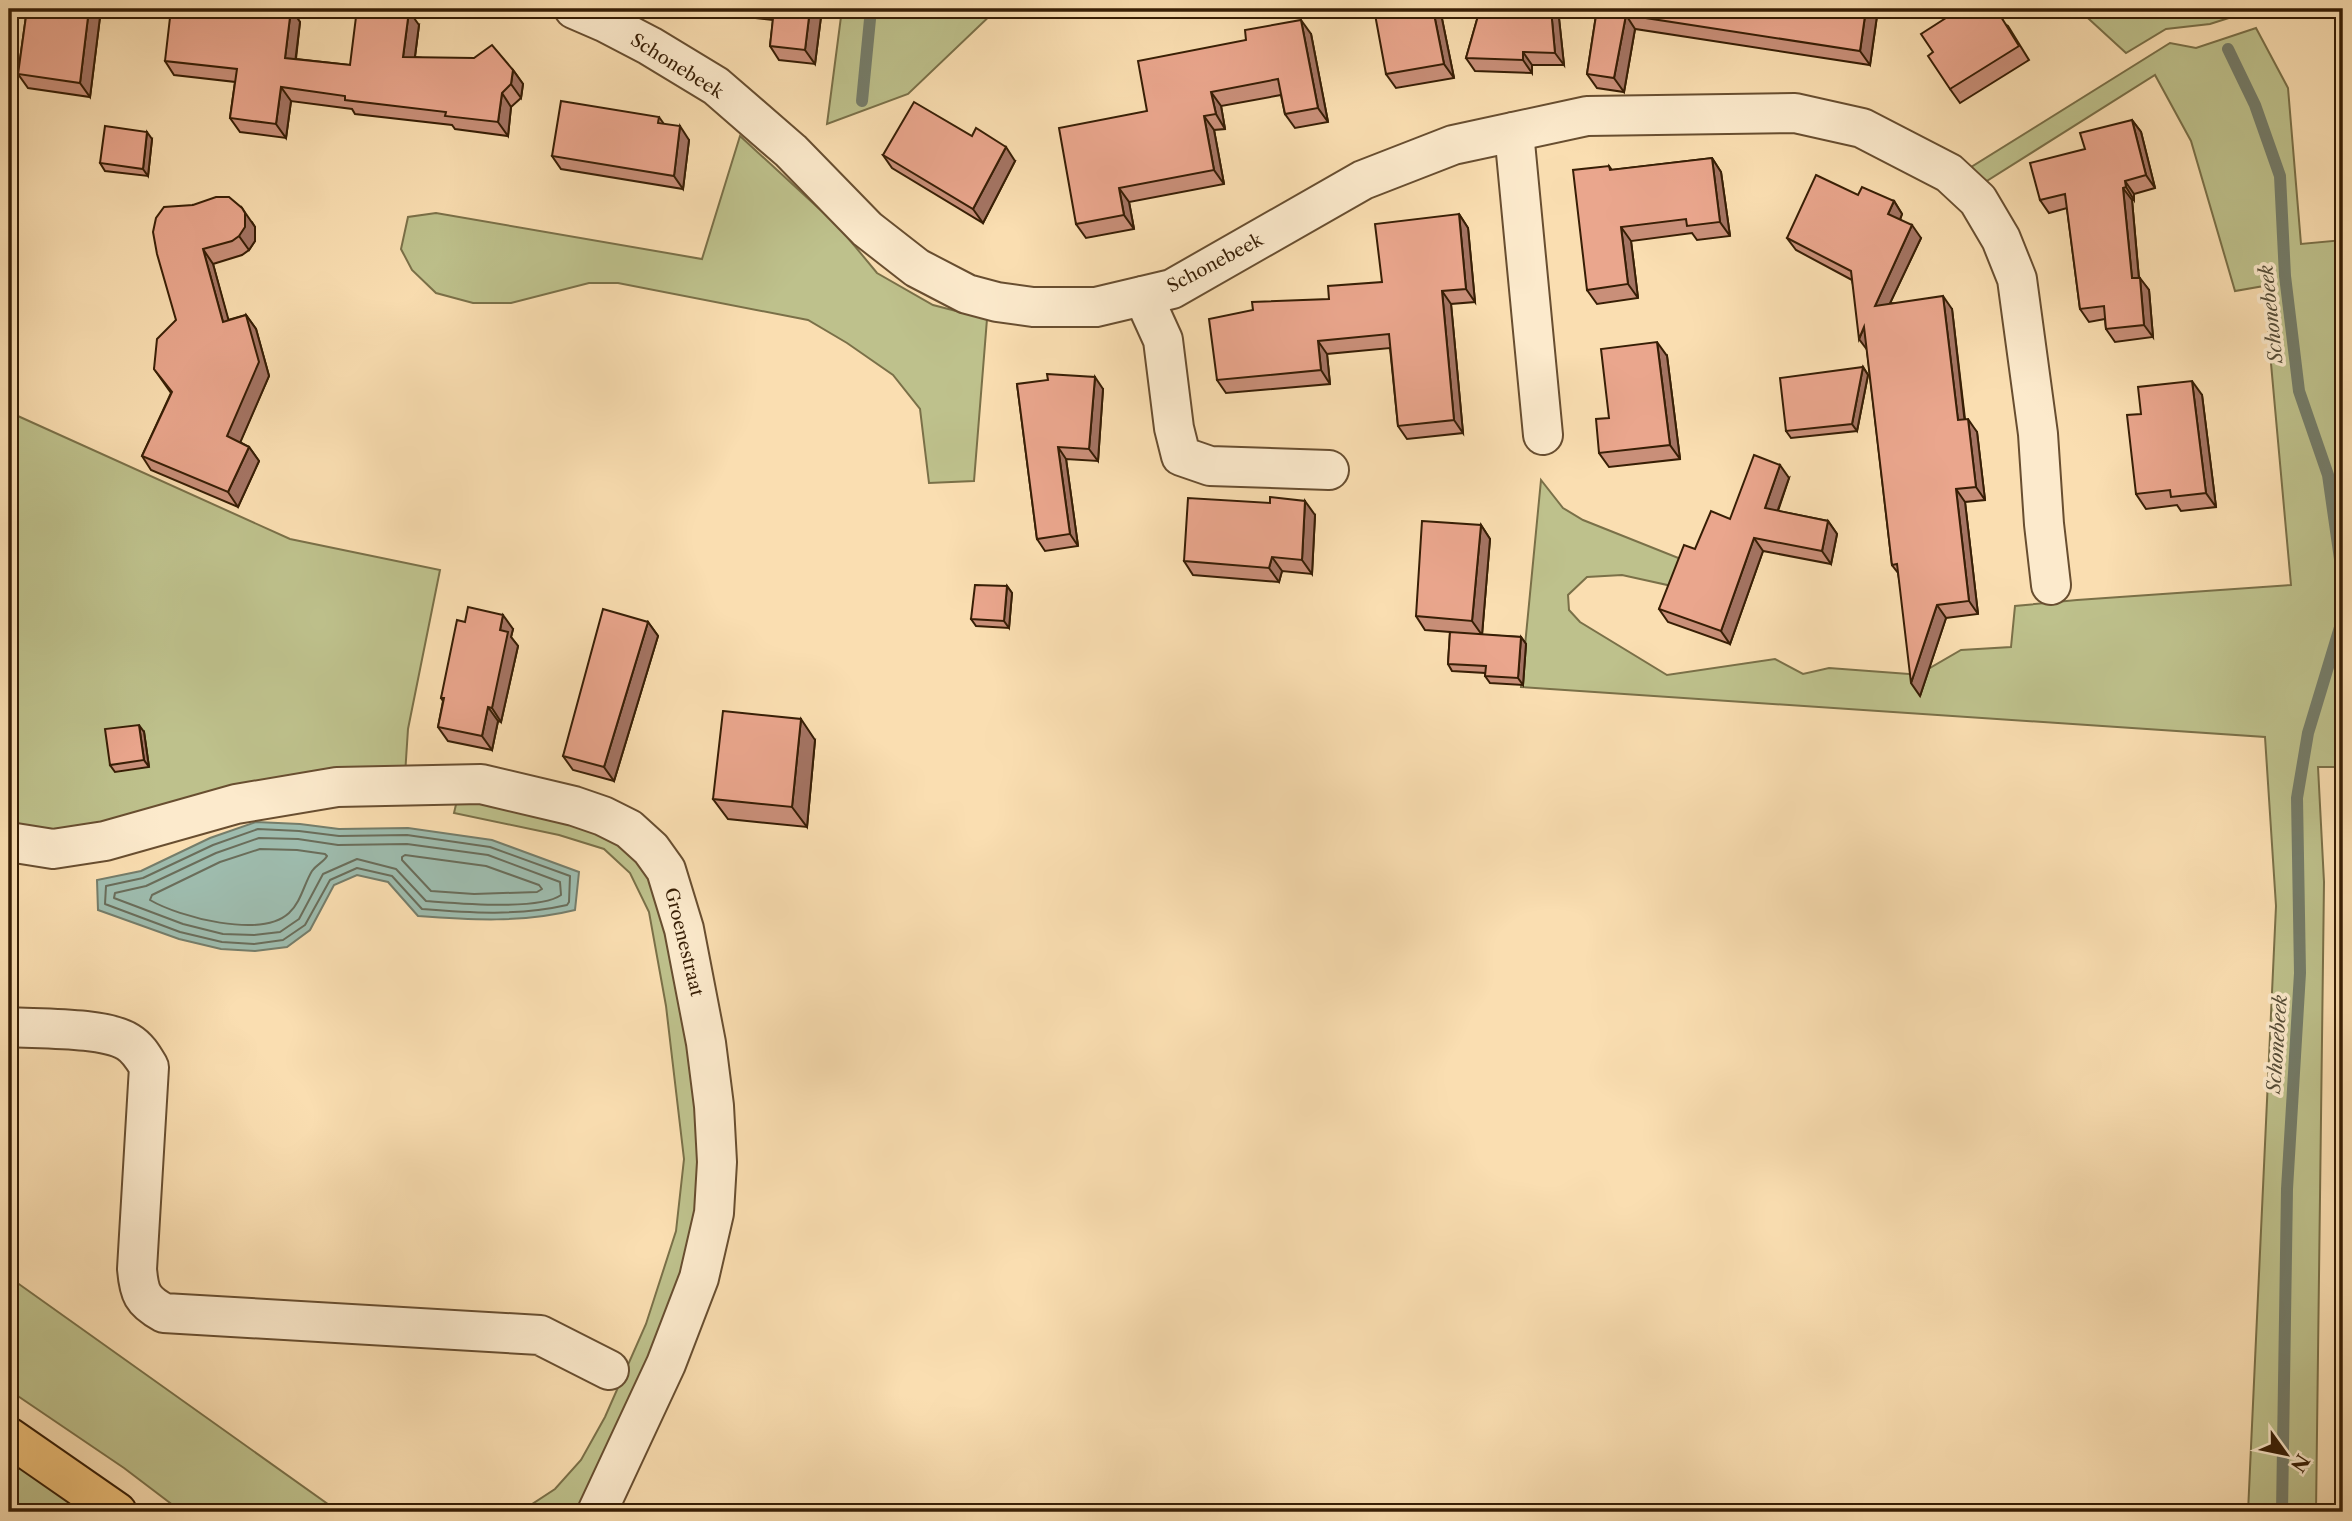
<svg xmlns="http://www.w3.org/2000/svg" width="2352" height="1521" font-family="'Libre Caslon Text',serif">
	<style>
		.green { fill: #bec18c; stroke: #7a7048; stroke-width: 2 }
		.water { fill: #9ebcae; stroke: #757d6a; stroke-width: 2 }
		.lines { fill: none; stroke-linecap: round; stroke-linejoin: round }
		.shore { stroke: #6a6d5a; stroke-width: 2 }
		.stream { stroke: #757d6a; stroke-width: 12 }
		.minor-casing { stroke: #684e30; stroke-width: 42 }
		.highway-casing { stroke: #371e05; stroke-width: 42 }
		.minor { stroke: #fceacc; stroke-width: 38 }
		.highway { stroke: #edbf78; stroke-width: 38 }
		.wall { fill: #c98f79; stroke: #371e05; stroke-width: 2 }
		.shaded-wall { fill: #a47463; stroke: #371e05; stroke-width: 2 }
		.building { fill: #eaa68d; stroke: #371e05; stroke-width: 2 }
		.labels { text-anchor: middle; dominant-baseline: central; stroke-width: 7; stroke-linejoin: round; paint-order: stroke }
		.street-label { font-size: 18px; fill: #371e05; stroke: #fceacc }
		.water-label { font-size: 19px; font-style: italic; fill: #564d38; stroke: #fceacc }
	</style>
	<rect width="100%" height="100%" fill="#fadeb1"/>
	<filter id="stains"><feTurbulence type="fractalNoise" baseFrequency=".00286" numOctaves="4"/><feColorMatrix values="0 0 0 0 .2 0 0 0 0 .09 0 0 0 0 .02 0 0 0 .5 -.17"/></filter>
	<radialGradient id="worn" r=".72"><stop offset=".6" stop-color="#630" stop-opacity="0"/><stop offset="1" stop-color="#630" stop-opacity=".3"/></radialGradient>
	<g class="green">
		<path d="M 842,9 L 997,9 L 908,94 L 827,124 Z"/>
		<path d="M 2078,9 L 2257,9 L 2210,24 L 2166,29 L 2126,53 Z"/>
		<path d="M 2256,28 L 2288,88 L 2301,244 L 2343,240 L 2343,767 L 2318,767 L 2324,882 L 2316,1512 L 2248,1512 L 2276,906 L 2265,737 L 1521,687 L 1541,480 L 1563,508 L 1583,520 L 1686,561 L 1672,586 L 1622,575 L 1587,577 L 1568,595 L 1569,610 L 1580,622 L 1667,675 L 1775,659 L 1803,674 L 1829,668 L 1909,674 L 1928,669 L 1961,650 L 2011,647 L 2015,606 L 2077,600 L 2291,585 L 2264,286 L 2235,291 L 2191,141 L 2155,75 L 1982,184 L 1968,169 L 2170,43 L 2196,48 Z"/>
		<path d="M 740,136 L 839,227 L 877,273 L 933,305 L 987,319 L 974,481 L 929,483 L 920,409 L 893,375 L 847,343 L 808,320 L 618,283 L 589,283 L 511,303 L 473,303 L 436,293 L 412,270 L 401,249 L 408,217 L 436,213 L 702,259 Z"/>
		<path d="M 9,412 L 290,539 L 440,570 L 408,729 L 405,775 L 54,830 L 25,830 L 9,823 Z"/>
		<path d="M 458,796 L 612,835 L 658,875 L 696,1041 L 706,1214 L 588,1512 L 512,1512 L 529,1506 L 555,1489 L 581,1460 L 605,1417 L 646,1324 L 676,1231 L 684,1159 L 666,1006 L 649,912 L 630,873 L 604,849 L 559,835 L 454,813 Z"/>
		<path d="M 9,1277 L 339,1512 L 182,1512 L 124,1468 L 9,1390 Z"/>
		<path d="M 9,1457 L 88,1512 L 9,1512 Z"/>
	</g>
	<path class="water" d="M 256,822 L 300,824 L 339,829 L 408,828 L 492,840 L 579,872 L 575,910 C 523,923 471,920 418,916 L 388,882 L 357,875 L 334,885 L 310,930 L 287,947 L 255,951 L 221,949 L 179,939 L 98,910 L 97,880 L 141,871 L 210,838 Z"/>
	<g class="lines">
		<g class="shore">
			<path d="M 258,829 L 299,831 L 339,836 L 407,835 L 490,847 L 570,876 L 569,902 L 567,905 C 519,916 470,913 422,909 L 392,876 L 357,868 L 330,880 L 305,925 L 283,940 L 254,944 L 222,942 L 180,932 L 105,904 L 106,886 L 143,878 L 213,845 Z"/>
			<path d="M 259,838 L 298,839 L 338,845 L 407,844 L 488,855 L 560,882 L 561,895 C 539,911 455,903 426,901 L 396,869 L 357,859 L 323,874 L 299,919 L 280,932 L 254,935 L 223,934 L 183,924 L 114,898 L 115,893 L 146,886 L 216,853 Z"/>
			<path d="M 260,849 L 297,850 L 325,854 L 327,856 C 324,862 317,864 312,871 C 304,884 301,902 289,913 C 261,939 179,917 150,900 L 152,895 L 220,862 Z"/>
			<path d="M 405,855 L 486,866 L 539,885 L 542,889 L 537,892 L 474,894 L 431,891 L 402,860 L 402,857 Z"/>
		</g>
		<g class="stream">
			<path d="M 2207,9 L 2211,12"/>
			<path d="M 2228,49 L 2255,105 L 2280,176 L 2285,276 L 2299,391 L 2328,475 L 2343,580"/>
			<path d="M 862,101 L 871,9"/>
			<path d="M 2282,1512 L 2287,1189 L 2300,973 L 2297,798 L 2308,733 L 2341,624 L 2343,584"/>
		</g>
		<defs>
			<g id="minor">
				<path d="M 574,9 L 604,22 L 650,46 L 716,86 L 791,151 L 867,229 L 917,268 L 967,294 L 997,302 L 1033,307 L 1096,307 L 1172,289 L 1363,180 L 1453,145 L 1587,116 L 1795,113 L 1862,128 L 1949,173 L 1978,200 L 2001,239 L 2017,279 L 2038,434 L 2044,524 L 2051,585"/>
				<path d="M 1514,132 L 1543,435"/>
				<path d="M 1143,296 L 1163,340 L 1174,428 L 1181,456 L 1210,466 L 1329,470"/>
				<path d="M 9,842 L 53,849 L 105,841 L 236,804 L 337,787 L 481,784 L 574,806 L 603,816 L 629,829 L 651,849 L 666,870 L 684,929 L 706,1043 L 714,1106 L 717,1162 L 714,1213 L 699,1278 L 666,1364 L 597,1512"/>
				<path d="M 9,1027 C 39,1029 104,1027 128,1042 C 138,1048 143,1057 149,1067 L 137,1269 C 139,1293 142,1301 164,1313 L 540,1335 L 609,1370"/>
			</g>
			<path id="highway" d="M 9,1437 L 117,1512"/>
		</defs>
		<use href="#minor" class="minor-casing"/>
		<use href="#highway" class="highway-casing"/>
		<use href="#minor" class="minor"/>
		<use href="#highway" class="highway"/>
	</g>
	<g class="wall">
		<path d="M 27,9 L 101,9 L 90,97 L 28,88 L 18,74 Z"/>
		<path d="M 291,9 L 300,22 L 296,59 L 350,65 L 419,25 L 415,57 L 513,70 L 523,84 L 521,98 L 511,107 L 508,136 L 455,129 L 452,125 L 355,114 L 352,109 L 291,101 L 286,138 L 240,132 L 230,118 L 235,82 L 174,75 L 165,61 Z"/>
		<path d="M 741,9 L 822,9 L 815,64 L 779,60 L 770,46 L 773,20 L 747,17 Z"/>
		<path d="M 1440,9 L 1454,78 L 1396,88 L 1386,74 Z"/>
		<path d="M 1480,9 L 1558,9 L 1564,65 L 1532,65 L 1532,73 L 1475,71 L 1466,58 Z"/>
		<path d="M 1597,9 L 1878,9 L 1870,65 L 1635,29 L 1624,92 L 1597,88 L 1587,74 Z"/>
		<path d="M 1992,16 L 2008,26 L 2029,60 L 1960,103 L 1950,89 Z"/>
		<path d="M 1311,34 L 1328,122 L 1295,128 L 1285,114 L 1281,95 L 1221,106 L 1225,129 L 1214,130 L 1224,184 L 1129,202 L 1134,229 L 1086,238 L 1076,224 L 1147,111 L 1246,40 Z"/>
		<path d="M 659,117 L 664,124 L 689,140 L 683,189 L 561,169 L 552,156 Z"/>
		<path d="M 2132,120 L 2141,132 L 2155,188 L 2134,194 L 2134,200 L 2132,200 L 2139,278 L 2149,290 L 2153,337 L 2115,342 L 2106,329 L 2105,319 L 2089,322 L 2080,309 L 2067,208 L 2049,213 L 2040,200 Z"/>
		<path d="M 152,139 L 148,176 L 105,171 L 100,163 Z"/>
		<path d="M 883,155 L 1015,161 L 983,223 L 892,168 Z"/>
		<path d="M 1712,158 L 1721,172 L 1730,236 L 1697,240 L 1692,233 L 1631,241 L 1638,298 L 1597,304 L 1587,290 L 1609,166 L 1612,170 Z"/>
		<path d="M 1858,195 L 1894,201 L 1902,214 L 1900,220 L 1921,238 L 1890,303 L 1952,309 L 1965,419 L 1977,432 L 1985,500 L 1965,502 L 1978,614 L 1946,618 L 1920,696 L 1898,573 L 1892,565 L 1867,350 L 1852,280 L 1796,250 L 1787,238 Z"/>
		<path d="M 193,205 L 252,222 L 255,227 L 255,241 L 249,250 L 242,255 L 213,264 L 228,320 L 246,315 L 256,329 L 269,376 L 240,442 L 249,447 L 259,461 L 238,507 L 151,470 L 142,456 L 171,393 L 154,369 L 176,320 Z"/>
		<path d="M 1459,214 L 1468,228 L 1475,302 L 1451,304 L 1463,433 L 1407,439 L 1398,426 L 1390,348 L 1327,354 L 1330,384 L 1226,393 L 1217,380 L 1329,299 L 1382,282 Z"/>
		<path d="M 1667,356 L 1680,459 L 1609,467 L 1599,453 L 1609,418 Z"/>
		<path d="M 1863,367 L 1868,375 L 1857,431 L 1791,438 L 1786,431 Z"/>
		<path d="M 1017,384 L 1103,389 L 1098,461 L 1066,459 L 1078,546 L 1045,551 L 1037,539 Z"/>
		<path d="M 2202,395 L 2216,507 L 2181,511 L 2177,505 L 2146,509 L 2136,494 L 2141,414 Z"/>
		<path d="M 1789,478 L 1778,511 L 1828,521 L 1837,534 L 1831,564 L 1763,551 L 1730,644 L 1668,622 L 1659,609 L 1695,549 L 1730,519 Z"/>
		<path d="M 1315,515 L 1312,574 L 1282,571 L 1279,582 L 1193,575 L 1184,561 Z"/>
		<path d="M 1481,525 L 1490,539 L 1482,635 L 1521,637 L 1526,644 L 1523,685 L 1490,683 L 1485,676 L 1485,673 L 1452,671 L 1448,664 L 1450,632 L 1425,630 L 1416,616 Z"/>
		<path d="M 1007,586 L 1012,593 L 1009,628 L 976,626 L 971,619 Z"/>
		<path d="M 465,622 L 513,629 L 511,637 L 518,646 L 501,722 L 498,721 L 492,750 L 448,741 L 438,727 L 443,701 L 441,698 Z"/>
		<path d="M 648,622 L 658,636 L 614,781 L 573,770 L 563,756 Z"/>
		<path d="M 144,732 L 149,767 L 115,772 L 110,765 Z"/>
		<path d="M 815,740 L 807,827 L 728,819 L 713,799 Z"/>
	</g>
	<g class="shaded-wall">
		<path d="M 89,9 L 101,9 L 90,97 L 80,83 Z"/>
		<path d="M 291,9 L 300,22 L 294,71 L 285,58 Z"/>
		<path d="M 810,9 L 822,9 L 815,64 L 805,50 Z"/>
		<path d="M 1433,9 L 1440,9 L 1454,78 L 1444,64 Z"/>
		<path d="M 1551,9 L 1558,9 L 1564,65 L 1555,53 Z"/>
		<path d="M 1866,9 L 1878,9 L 1870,65 L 1860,51 Z"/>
		<path d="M 409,11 L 419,25 L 413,71 L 403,57 Z"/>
		<path d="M 1626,15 L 1635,29 L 1624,92 L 1614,78 Z"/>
		<path d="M 1301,20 L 1311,34 L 1328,122 L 1318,108 Z"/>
		<path d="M 1523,52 L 1532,65 L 1532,73 L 1523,60 Z"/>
		<path d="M 513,70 L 523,84 L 521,98 L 511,84 Z"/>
		<path d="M 281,87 L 291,101 L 286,138 L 276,124 Z"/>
		<path d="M 1211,92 L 1221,106 L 1225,129 L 1216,114 Z"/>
		<path d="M 502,93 L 511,107 L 508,136 L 498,122 Z"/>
		<path d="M 1204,116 L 1214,130 L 1224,184 L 1214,170 Z"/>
		<path d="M 2132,120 L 2141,132 L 2155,188 L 2146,175 Z"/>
		<path d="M 680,126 L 689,140 L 683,189 L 674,176 Z"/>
		<path d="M 147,132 L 152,139 L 148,176 L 143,169 Z"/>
		<path d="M 1006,147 L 1015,161 L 983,223 L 973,209 Z"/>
		<path d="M 1712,158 L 1721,172 L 1730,236 L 1720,222 Z"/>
		<path d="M 2125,181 L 2134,194 L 2134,200 L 2126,187 Z"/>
		<path d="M 1119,188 L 1129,202 L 1134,229 L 1124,215 Z"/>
		<path d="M 2123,188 L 2132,200 L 2140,291 L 2132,278 Z"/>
		<path d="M 1894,201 L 1902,214 L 1897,227 L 1888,214 Z"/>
		<path d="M 242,208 L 255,227 L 255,241 L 249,250 L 239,236 Z"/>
		<path d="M 1459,214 L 1468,228 L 1475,302 L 1466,289 Z"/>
		<path d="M 1912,225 L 1921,238 L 1883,318 L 1875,306 Z"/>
		<path d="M 1621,227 L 1631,241 L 1638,298 L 1628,284 Z"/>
		<path d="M 203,249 L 213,264 L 233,336 L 223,322 Z"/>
		<path d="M 2140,278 L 2149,290 L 2153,337 L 2144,325 Z"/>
		<path d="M 1442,291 L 1451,304 L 1463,433 L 1454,420 Z"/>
		<path d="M 1943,296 L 1952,309 L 1966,433 L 1958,420 Z"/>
		<path d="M 246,315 L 256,329 L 269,376 L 237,450 L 227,436 Z"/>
		<path d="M 1864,327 L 1868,351 L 1859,339 Z"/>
		<path d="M 1318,341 L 1327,354 L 1330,384 L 1321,370 Z"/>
		<path d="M 1657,342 L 1667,356 L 1680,459 L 1670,445 Z"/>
		<path d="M 1863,367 L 1868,375 L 1857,431 L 1852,424 Z"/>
		<path d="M 1095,377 L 1103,389 L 1098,461 L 1089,449 Z"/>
		<path d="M 2192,381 L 2202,395 L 2216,507 L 2206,493 Z"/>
		<path d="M 1968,419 L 1977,432 L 1985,500 L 1976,487 Z"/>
		<path d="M 249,447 L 259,461 L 238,507 L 228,492 Z"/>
		<path d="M 1058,447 L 1066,459 L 1078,546 L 1070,534 Z"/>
		<path d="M 1780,465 L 1789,478 L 1774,521 L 1765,508 Z"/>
		<path d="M 1956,489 L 1965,502 L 1978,614 L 1969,601 Z"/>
		<path d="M 1305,501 L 1315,515 L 1312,574 L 1302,560 Z"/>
		<path d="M 1828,521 L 1837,534 L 1831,564 L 1822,551 Z"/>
		<path d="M 1481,525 L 1490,539 L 1482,635 L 1472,621 Z"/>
		<path d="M 1754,538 L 1763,551 L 1730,644 L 1721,631 Z"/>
		<path d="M 1272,557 L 1282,571 L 1279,582 L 1269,568 Z"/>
		<path d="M 1007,586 L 1012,593 L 1009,628 L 1004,621 Z"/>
		<path d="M 1937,605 L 1946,618 L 1920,696 L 1911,683 Z"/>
		<path d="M 503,615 L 513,629 L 511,637 L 518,646 L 501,722 L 492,708 L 500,630 Z"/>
		<path d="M 648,622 L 658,636 L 614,781 L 604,767 Z"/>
		<path d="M 1521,637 L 1526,644 L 1523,685 L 1518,678 Z"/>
		<path d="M 488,707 L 498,721 L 492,750 L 482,736 Z"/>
		<path d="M 801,719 L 815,740 L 807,827 L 792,807 Z"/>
		<path d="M 139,725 L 144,732 L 149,767 L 144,760 Z"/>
	</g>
	<g class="building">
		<path d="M 27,9 L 89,9 L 80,83 L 18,74 Z"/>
		<path d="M 171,9 L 291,9 L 285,58 L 350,65 L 357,9 L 389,9 L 409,11 L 403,57 L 474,58 L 492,45 L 513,70 L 511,84 L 502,93 L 498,122 L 445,116 L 446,112 L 345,100 L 345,96 L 281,87 L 276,124 L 230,118 L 237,69 L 165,61 Z"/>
		<path d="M 774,9 L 810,9 L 805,50 L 770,46 Z"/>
		<path d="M 1374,9 L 1433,9 L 1444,64 L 1386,74 Z"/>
		<path d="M 1480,9 L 1551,9 L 1555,53 L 1523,52 L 1523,60 L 1466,58 Z"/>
		<path d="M 1597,9 L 1866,9 L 1860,51 L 1626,15 L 1614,78 L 1587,74 Z"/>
		<path d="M 1960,9 L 1986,9 L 1991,17 L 1998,12 L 2019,46 L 1950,89 L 1928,56 L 1933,52 L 1921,34 Z"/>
		<path d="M 1301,20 L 1318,108 L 1285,114 L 1278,79 L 1211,92 L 1216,114 L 1204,116 L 1214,170 L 1119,188 L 1124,215 L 1076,224 L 1059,128 L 1147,111 L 1138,61 L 1246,40 L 1245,30 Z"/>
		<path d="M 561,101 L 659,117 L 658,123 L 680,126 L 674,176 L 552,156 Z"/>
		<path d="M 914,102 L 972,136 L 976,128 L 1006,147 L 973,209 L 883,155 Z"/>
		<path d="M 2132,120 L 2146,175 L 2125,181 L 2126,187 L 2123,188 L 2132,278 L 2140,278 L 2144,325 L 2106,329 L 2104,306 L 2080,309 L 2065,194 L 2040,200 L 2030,163 L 2085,149 L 2080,133 Z"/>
		<path d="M 105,126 L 147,132 L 143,169 L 100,163 Z"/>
		<path d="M 1712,158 L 1720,222 L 1687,226 L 1686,219 L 1621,227 L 1628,284 L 1587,290 L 1573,170 L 1609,166 L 1610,170 Z"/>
		<path d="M 1816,175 L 1858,195 L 1862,187 L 1894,201 L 1888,214 L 1912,225 L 1875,306 L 1943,296 L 1958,420 L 1968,419 L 1976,487 L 1956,489 L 1969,601 L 1937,605 L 1911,683 L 1897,564 L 1892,565 L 1864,327 L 1859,339 L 1851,271 L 1787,238 Z"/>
		<path d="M 216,197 L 229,197 L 242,208 L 245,213 L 245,227 L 239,236 L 232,241 L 203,249 L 223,322 L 246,315 L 259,362 L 227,436 L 249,447 L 228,492 L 142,456 L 172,392 L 154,369 L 157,339 L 176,320 L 157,254 L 153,232 L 156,218 L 164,207 L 193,205 Z"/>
		<path d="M 1459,214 L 1466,289 L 1442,291 L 1454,420 L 1398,426 L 1389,334 L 1318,341 L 1321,370 L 1217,380 L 1209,319 L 1253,310 L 1252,302 L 1329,299 L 1328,286 L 1382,282 L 1375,224 Z"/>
		<path d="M 1657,342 L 1670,445 L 1599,453 L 1596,419 L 1609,418 L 1601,349 Z"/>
		<path d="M 1863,367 L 1852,424 L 1786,431 L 1780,378 Z"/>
		<path d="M 1047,374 L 1095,377 L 1089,449 L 1058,447 L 1070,534 L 1037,539 L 1017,384 L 1048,380 Z"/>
		<path d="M 2192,381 L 2206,493 L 2171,497 L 2170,490 L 2136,494 L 2127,415 L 2141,414 L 2138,387 Z"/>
		<path d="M 1754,455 L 1780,465 L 1765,508 L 1828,521 L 1822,551 L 1754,538 L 1721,631 L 1659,609 L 1684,545 L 1695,549 L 1711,511 L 1730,519 Z"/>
		<path d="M 1270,497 L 1305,501 L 1302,560 L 1272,557 L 1269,568 L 1184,561 L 1188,498 L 1270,503 Z"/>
		<path d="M 1422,521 L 1481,525 L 1472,621 L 1416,616 Z"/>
		<path d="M 975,585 L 1007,586 L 1004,621 L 971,619 Z"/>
		<path d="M 468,607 L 503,615 L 500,630 L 508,632 L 492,708 L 488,707 L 482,736 L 438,727 L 444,698 L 441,698 L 457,620 L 465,622 Z"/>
		<path d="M 603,609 L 648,622 L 604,767 L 563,756 Z"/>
		<path d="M 1450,632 L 1521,637 L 1518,678 L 1485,676 L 1486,666 L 1448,664 Z"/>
		<path d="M 723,711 L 801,719 L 792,807 L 713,799 Z"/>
		<path d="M 139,725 L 144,760 L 110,765 L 105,729 Z"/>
	</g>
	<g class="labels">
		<g class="street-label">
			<text transform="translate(677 66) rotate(32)">Schonebeek</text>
			<text transform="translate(1215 263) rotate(-28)">Schonebeek</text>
			<text transform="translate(684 942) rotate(76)">Groenestraat</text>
		</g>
		<g class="water-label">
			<text transform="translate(2271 314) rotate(-96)">Schonebeek</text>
			<text transform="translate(2277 1044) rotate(-86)">Schonebeek</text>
		</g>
	</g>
	<rect width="2352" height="1521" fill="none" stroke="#fadeb1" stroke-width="35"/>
	<rect x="10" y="10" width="2331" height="1500" fill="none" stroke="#371e05" stroke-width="3.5"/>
	<rect x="18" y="18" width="2317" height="1486" fill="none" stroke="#371e05" stroke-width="2"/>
	<g transform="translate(2286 1454) rotate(123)" stroke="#fceacc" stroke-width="5" paint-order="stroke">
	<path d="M0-5L12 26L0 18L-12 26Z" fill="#371e05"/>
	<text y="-10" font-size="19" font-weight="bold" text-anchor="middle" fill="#371e05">N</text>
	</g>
	<rect width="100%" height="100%" filter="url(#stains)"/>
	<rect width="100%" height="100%" fill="url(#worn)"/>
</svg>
